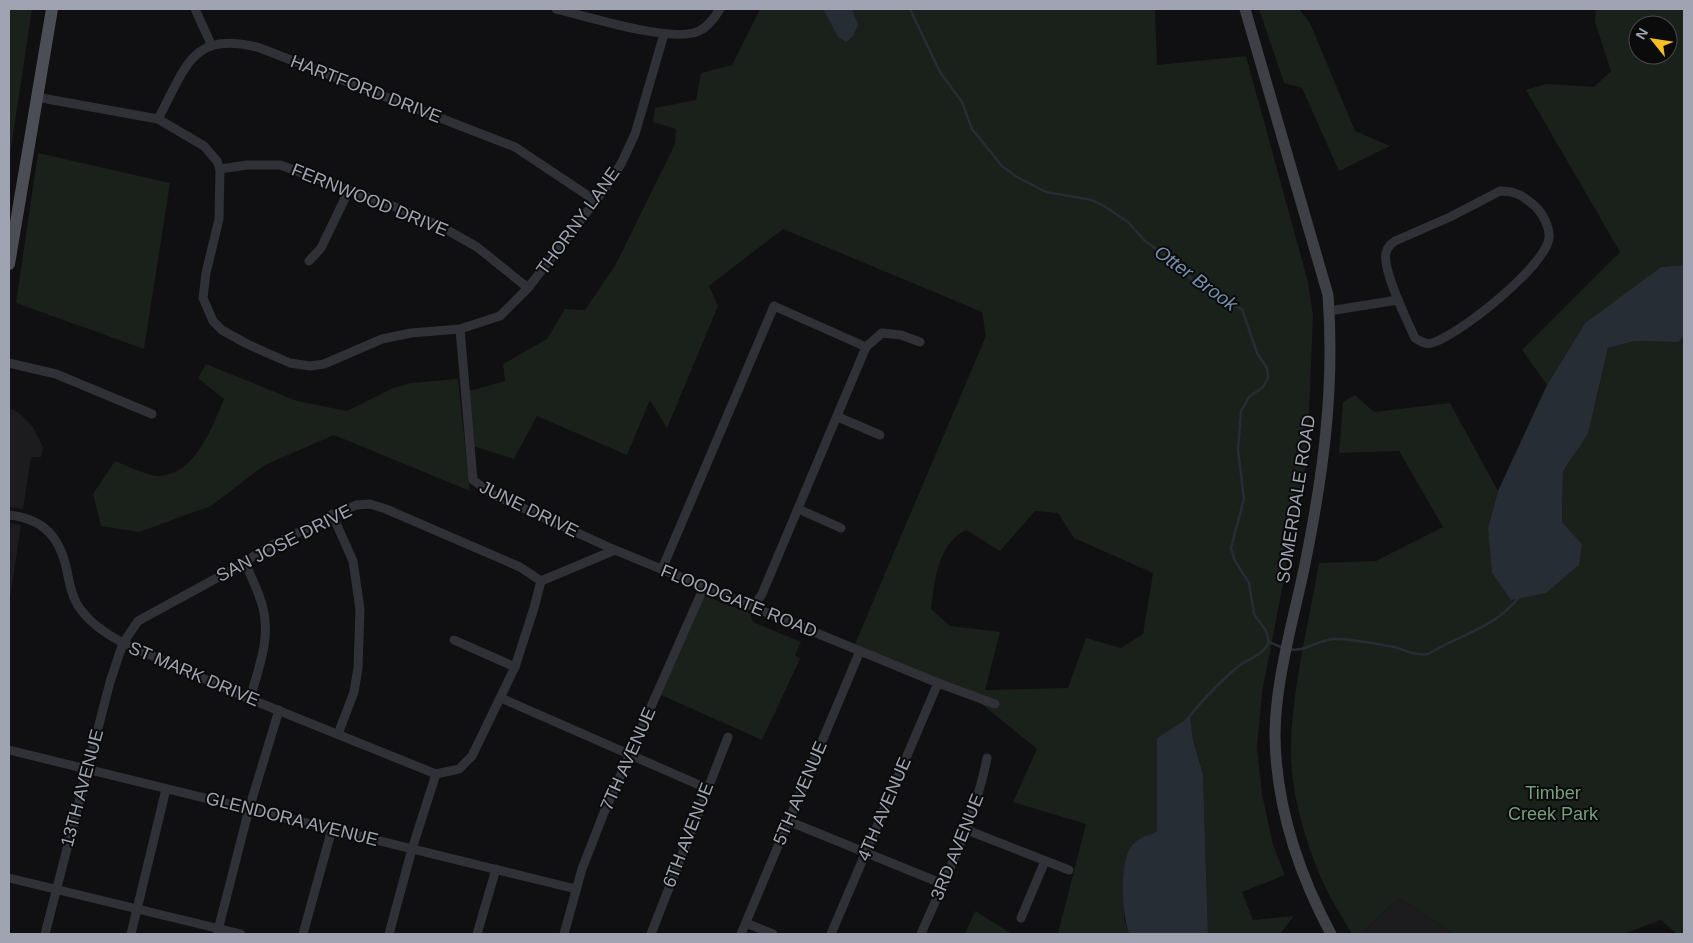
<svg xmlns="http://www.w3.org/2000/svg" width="1693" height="943" font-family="Helvetica,sans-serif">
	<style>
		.built { fill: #1c1b1e }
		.green { fill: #1a211b; fill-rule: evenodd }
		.water { fill: #262d34 }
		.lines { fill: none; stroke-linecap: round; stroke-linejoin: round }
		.stream { stroke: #262d34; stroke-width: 2.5 }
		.street { stroke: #303136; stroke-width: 9 }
		.secondary { stroke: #3e4046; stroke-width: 11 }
		.primary { stroke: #4c4e55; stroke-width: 12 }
		.labels { text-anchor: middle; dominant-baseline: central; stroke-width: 4; stroke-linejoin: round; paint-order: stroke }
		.street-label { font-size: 18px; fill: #a0a4b2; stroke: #0b0b0c }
		.park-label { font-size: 18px; fill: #769e7c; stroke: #0b0b0c }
		.water-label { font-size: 19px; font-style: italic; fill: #7590af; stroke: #0b0b0c }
	</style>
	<rect width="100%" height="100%" fill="#100f11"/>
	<g class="built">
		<path d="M 9,408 L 18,412 L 33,427 L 43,447 L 41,457 L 31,457 L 23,509 L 9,507 Z"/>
		<path d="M 9,523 L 21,525 L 9,605 Z"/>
		<path d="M 1399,898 L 1455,934 L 1360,934 Z"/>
	</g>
	<g class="green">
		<path d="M 9,9 L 32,9 L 9,162 Z"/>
		<path d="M 760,9 L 1155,9 L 1157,65 L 1246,56 L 1308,282 L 1313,315 L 1307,460 L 1262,693 L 1257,747 L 1262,794 L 1273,845 L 1285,875 L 1242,892 L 1253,920 L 1294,916 L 1280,934 L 1208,934 L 1203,774 L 1193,740 L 1190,718 L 1157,738 L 1157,831 L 1133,843 L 1124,919 L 1129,934 L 1051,934 L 1058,933 L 1086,824 L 1013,802 L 1037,749 L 978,701 L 852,651 L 986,336 L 982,312 L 783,229 L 709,286 L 718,306 L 667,428 L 650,400 L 627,455 L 537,416 L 514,459 L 470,445 L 466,392 L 505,381 L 503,364 L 547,339 L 565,309 L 585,310 L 616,264 L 675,144 L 676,129 L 653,122 L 655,108 L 696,100 L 701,73 L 732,65 ZM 1035,511 L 1058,513 L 1074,538 L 1153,573 L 1143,634 L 1121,648 L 1086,638 L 1068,688 L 985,690 L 1000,632 L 950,626 L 931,609 C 935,580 937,545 966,530 L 1000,551 Z"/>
		<path d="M 1259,9 L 1299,9 L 1310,23 L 1355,131 L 1390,146 L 1339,171 L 1302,88 L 1284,83 Z"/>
		<path d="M 1596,9 L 1684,9 L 1684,265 L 1661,267 L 1585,323 L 1547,385 L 1522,350 L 1620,252 L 1526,90 L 1546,84 L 1594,87 L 1611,71 L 1595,22 ZM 1638,25 L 1668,25 L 1668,55 L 1638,55 Z"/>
		<path d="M 38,153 L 170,183 L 144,349 L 16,303 Z"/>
		<path d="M 1684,336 L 1684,934 L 1677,934 L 1661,920 L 1623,934 L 1455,934 L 1399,898 L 1360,934 L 1352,934 C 1343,918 1332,902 1324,884 C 1306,845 1289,788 1291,744 C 1293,683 1309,623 1319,563 L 1376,561 L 1443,527 L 1399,451 L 1339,453 L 1343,402 L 1355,395 L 1374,412 L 1450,403 L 1498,491 L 1488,528 L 1582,544 L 1562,522 L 1563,471 L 1588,434 L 1608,348 L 1635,341 L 1677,342 Z"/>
		<path d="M 206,364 L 297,401 L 347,411 L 393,388 L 411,383 L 458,379 L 470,491 L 334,435 L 265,465 L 211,506 L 139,532 L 101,526 L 93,494 L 115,461 C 125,465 150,477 160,476 C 196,473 212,427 224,399 L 198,378 Z"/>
		<path d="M 705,596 L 750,613 L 753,622 L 801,642 L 795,655 L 800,659 L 762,740 L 661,695 Z"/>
		<path d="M 975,911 L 1012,934 L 965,934 Z"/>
	</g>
	<g class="water">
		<path d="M 823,9 L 852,9 L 858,25 L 853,36 L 846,42 L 838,37 Z"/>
		<path d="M 1684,265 L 1684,336 L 1678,342 L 1635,341 L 1608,348 L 1588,434 L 1563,471 L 1562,522 L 1582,544 L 1579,565 L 1546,593 L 1511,600 L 1492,573 L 1488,528 L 1498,491 L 1547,385 L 1585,323 L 1661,267 Z"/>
		<path d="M 1190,717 L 1193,740 L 1203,774 L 1208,934 L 1129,934 C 1122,914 1118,861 1133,844 C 1138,838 1150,835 1157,831 L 1157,738 Z"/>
	</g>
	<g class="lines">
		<g class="stream">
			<path d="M 910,9 L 940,72 L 962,102 L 972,129 L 1002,166 L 1017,177 L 1046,192 L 1092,200 L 1104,206 L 1128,222 L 1145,241 L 1173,261 L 1193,281 L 1215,297 L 1242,309 L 1257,353 L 1267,368 L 1268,378 L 1263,387 L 1249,397 L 1241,411 L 1238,450 L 1244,499 L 1231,548 L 1235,561 L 1249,583 L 1254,614 L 1266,631 L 1269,642"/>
			<path d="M 1269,642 L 1283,648"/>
			<path d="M 1289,649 C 1304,653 1318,639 1336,639 C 1355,639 1376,644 1394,647 C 1406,650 1415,656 1428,654 C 1461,634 1495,628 1520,596"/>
			<path d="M 1186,721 C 1200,702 1217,685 1235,669 C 1246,659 1263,656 1269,642"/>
		</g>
		<g class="street">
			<path d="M 195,9 L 211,44"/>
			<path d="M 556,9 C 587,16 673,44 699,31 C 708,27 715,17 720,9"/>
			<path d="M 36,97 L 158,119 L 204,146 L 217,161 L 220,169 L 219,219 L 206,273 L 203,298 L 213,321 L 222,330 L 247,344 L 290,363 L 310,366 L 324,364 L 382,339 L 411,333 L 460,329 L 500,316 L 528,288 L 604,190 L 621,164 L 635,134 L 664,34"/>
			<path d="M 158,119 C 186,68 191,29 260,48 L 515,147 L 596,201"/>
			<path d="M 220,169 L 247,165 L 280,165 L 398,208 L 442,227 L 477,247 L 528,288"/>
			<path d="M 1500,191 C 1516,191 1524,196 1536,207 C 1543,214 1550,228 1549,238 C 1546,266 1458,336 1432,343 C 1425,345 1420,341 1415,338 C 1407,320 1382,270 1386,253 C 1387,247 1391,244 1395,241 L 1450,217 Z"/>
			<path d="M 309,261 L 321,248 L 349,190"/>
			<path d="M 1329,311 L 1398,300"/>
			<path d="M 460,329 L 473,480 L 492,494 L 615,550"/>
			<path d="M 9,363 L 56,374 L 152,414"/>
			<path d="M 838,417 L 880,435"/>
			<path d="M 798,509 L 841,528"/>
			<path d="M 332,514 L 353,561 L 360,609 L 358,668 L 354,692 L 338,734"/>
			<path d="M 9,515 C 44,519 60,537 67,571 C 69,582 71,594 77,604 C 88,622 105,633 123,643 L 250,699 L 436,774"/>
			<path d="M 245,562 C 251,577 259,592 263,608 C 271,639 258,669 250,699"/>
			<path d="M 662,569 L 774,306 L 866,347"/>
			<path d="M 541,581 L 615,550 L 938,683 L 995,704"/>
			<path d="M 753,607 L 762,594 L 866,347 L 882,333 L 901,335 L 920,342"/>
			<path d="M 454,640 L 515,667"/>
			<path d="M 501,698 L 706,788"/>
			<path d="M 9,750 L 576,889"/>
			<path d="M 436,774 L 459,769 L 472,756 L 515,667 L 534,608 L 541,581"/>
			<path d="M 788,821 L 943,884"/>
			<path d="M 967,830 L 1069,870"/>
			<path d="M 9,878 L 241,934"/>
			<path d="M 1021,918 L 1045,861"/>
			<path d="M 746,923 L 773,934"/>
			<path d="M 45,934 L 110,682 L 123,643 L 138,621 L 237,567 L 268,547 L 356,505 L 370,504 L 386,509 L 520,567 L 541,581"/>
			<path d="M 131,934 L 166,789"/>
			<path d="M 217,934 L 249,809 L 279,710"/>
			<path d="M 303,934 L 332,829"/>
			<path d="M 389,934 L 412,849 L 436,774"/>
			<path d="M 477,934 L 496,869"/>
			<path d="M 564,934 L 582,869 L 603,815 L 704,587"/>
			<path d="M 651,934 L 728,737"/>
			<path d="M 741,934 L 860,651"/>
			<path d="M 831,934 L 938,683"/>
			<path d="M 921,934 C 946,876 975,820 987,758"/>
		</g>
		<path class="secondary" d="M 1245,9 L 1328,295 C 1335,390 1323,476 1304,569 C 1293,621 1275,682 1275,736 C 1276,805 1299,874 1331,934"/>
		<path class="primary" d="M 9,264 L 52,9"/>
	</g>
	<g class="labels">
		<g class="street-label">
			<text transform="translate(366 89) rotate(21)">HARTFORD DRIVE</text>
			<text transform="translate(370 200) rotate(22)">FERNWOOD DRIVE</text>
			<text transform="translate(578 221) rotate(-54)">THORNY LANE</text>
			<text transform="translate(1296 499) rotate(-81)">SOMERDALE ROAD</text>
			<text transform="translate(529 509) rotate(26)">JUNE DRIVE</text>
			<text transform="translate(284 543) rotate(-27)">SAN JOSE DRIVE</text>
			<text transform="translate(739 601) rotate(22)">FLOODGATE ROAD</text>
			<text transform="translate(194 674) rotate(23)">ST MARK DRIVE</text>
			<text transform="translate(628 759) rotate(-66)">7TH AVENUE</text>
			<text transform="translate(82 788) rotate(-75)">13TH AVENUE</text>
			<text transform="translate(800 793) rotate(-67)">5TH AVENUE</text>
			<text transform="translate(884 809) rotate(-67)">4TH AVENUE</text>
			<text transform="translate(292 819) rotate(14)">GLENDORA AVENUE</text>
			<text transform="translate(688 835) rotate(-69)">6TH AVENUE</text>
			<text transform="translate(957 847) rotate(-68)">3RD AVENUE</text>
		</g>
		<g class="park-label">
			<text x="1553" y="793">Timber<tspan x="1553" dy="21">Creek Park</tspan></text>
		</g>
		<g class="water-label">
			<text transform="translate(1196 278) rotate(36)">Otter Brook</text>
		</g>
	</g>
	<rect width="1693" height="943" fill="none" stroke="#a0a4b2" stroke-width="20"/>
	<g transform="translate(1653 40) rotate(300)"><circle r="24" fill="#0b0b0c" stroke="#47484e"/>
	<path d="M0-4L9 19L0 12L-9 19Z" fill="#f6bf22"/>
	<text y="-8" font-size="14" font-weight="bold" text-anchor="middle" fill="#a0a4b2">N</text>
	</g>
</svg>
